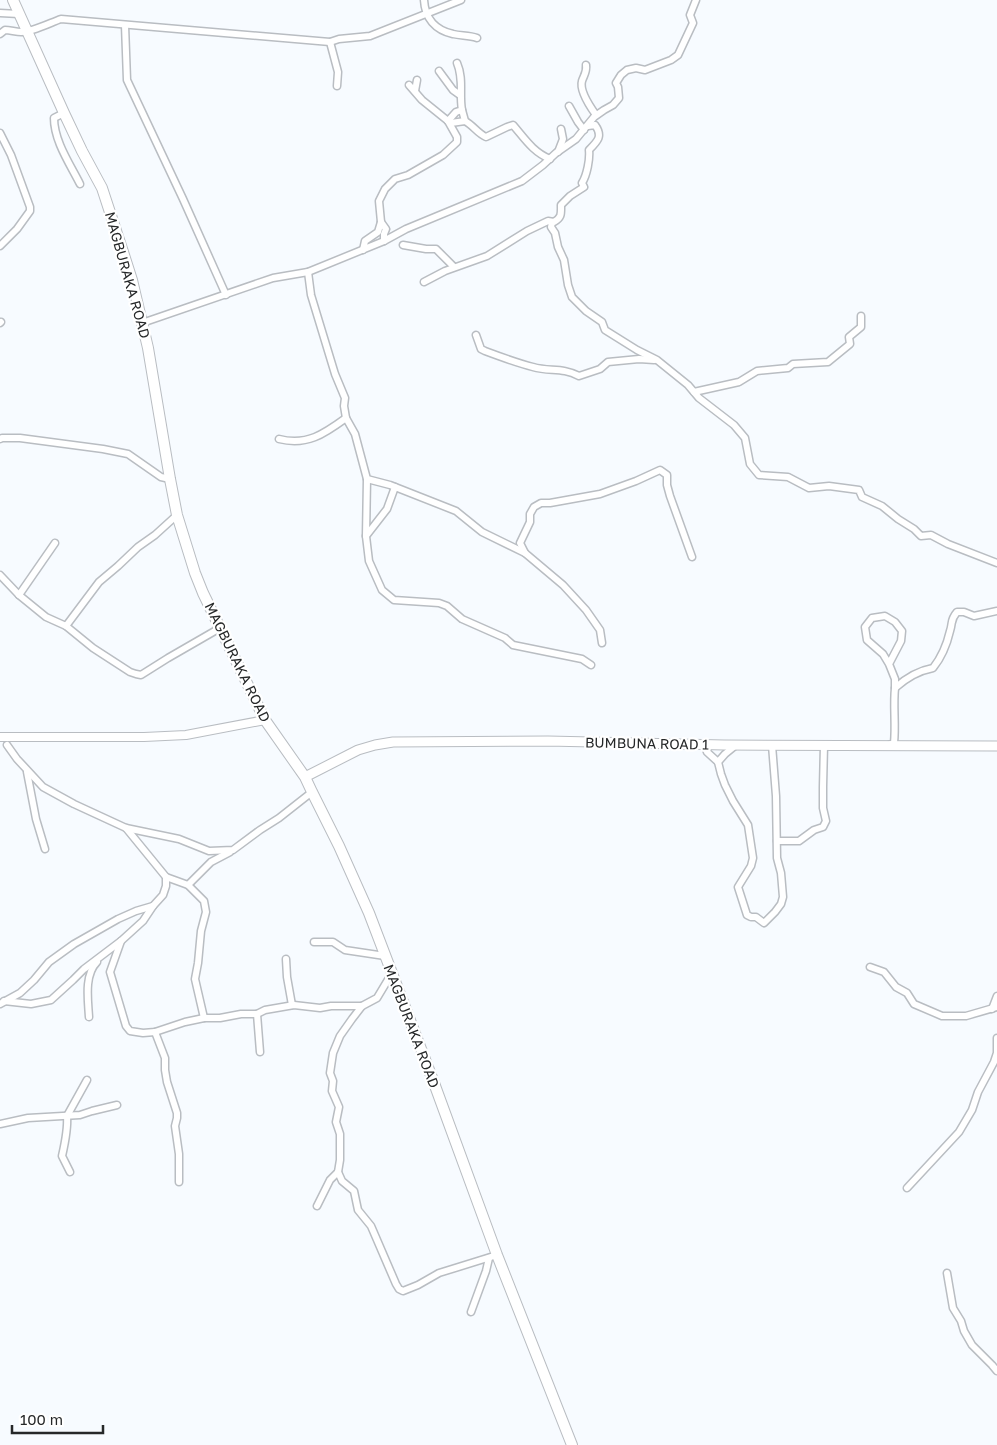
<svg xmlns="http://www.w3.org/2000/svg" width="997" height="1445" font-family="'Golos Text',sans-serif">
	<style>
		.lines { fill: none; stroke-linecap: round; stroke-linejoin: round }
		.minor-casing { stroke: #b9bdc2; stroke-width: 9 }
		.tertiary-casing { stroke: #b9bdc2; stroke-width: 10 }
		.secondary-casing { stroke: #b9bdc2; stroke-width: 11 }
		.primary-casing { stroke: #b9bdc2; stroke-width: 12 }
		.minor { stroke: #fff; stroke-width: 6 }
		.tertiary { stroke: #fff; stroke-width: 8 }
		.secondary { stroke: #fff; stroke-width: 9 }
		.primary { stroke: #fff; stroke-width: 10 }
		.labels { text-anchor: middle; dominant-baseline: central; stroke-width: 4.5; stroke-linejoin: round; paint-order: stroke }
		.street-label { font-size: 14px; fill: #262829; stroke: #fff }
	</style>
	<rect width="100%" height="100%" fill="#f7fbff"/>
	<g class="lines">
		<defs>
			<g id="minor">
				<path d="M 424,0 C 425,18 435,30 453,34 C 461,36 469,35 477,38"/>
				<path d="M 0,13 L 19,14"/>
				<path d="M 125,25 L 127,80 L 183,199 L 226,295"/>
				<path d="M 0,34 L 5,30 C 10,30 16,32 21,32 C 30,33 52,22 61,19 L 330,42 L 339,39 L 370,36 L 461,0"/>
				<path d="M 330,42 L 338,72 L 337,86"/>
				<path d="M 586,65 C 587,72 584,75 582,81 C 579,91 591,108 596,115"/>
				<path d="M 439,71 L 453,90 L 460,95"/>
				<path d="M 409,85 L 422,100 L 448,121 L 456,112 L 462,110 C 459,94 464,79 457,63"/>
				<path d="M 415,91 L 417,80"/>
				<path d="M 569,106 L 578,122 L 584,130"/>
				<path d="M 462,110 L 465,121 C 474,126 477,133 486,137 L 507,127 L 513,125 C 525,139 533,152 550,159"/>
				<path d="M 64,113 L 54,118 C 54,141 70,164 80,184"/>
				<path d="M 448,121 L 451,123 L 465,121"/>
				<path d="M 0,133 L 11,155 L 30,207 L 30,211 L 17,229 L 0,246"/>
				<path d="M 558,152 L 563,139 L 561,129"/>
				<path d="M 552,222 L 551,227 L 555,233 L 558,247 L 564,260 L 568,285 L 572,297 L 586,311 L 602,322 L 605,330 L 637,350 L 657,360 L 688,385 L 699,398 L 734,425 L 745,438 L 750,464 L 759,475 L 788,477 L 809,488 L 829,486 L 859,490 L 862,497 L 882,506 L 898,519 L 914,529 L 921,536 L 931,535 L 948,544 L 997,563"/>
				<path d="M 384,241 L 384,234 L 386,229 L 381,222 L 379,201 L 385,189 L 395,179 L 408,175 L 443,155 L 457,142 L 457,137 L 448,121"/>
				<path d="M 403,245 L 426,249 L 436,249 L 454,267"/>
				<path d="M 363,250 L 365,241 L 378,232 L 381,222"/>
				<path d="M 308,272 L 311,295 L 335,374 L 345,398 L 344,406 L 346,418 L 355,434 L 367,479 L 390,485 L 456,511 L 482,532 L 525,553 L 563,585 L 586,610 L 600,630 L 602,643"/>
				<path d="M 424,282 L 445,271 L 487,256 L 527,231 L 548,221 L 554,222 C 562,217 561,214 561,205 L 570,196 L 584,187 L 582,183 C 587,175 590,159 589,150 C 598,141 603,136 595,125 L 588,126"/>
				<path d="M 0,323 L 1,322"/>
				<path d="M 142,323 L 273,278 L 308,272 L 384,241 L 406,229 L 522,181 L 543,165 L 556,153 L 576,139 L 594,117 L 604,110 L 613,105 L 619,98 L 618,87 L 616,83 L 621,75 L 627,70 L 636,68 L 645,70 L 671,60 L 678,55 L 693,23 L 690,15 L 696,0"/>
				<path d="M 476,335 L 481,349 L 485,351 C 501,357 517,363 533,367 C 550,372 562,367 579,376 L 600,369 L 608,362 L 639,359 L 654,360"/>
				<path d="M 694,392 L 739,382 L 757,371 L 788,368 L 793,364 L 828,362 L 850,344 L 849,337 L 861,327 L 861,316"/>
				<path d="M 0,439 L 2,438 L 20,438 L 103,449 L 128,454 L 161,477 L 170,479"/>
				<path d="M 279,439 C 307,446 324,434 346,418"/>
				<path d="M 395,487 L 387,509 L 366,536 L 369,561 L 382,590 L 394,600 L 439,603 L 447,606 L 462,619 L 505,638 L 513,645 L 582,659 L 591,665"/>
				<path d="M 366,536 L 367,479"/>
				<path d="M 525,553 L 520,543 L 530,522 L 530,514 L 534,507 L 541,503 L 550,503 L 600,494 L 636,481 L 660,470 L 667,475 L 667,485 L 670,496 L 692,557"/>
				<path d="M 0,575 L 19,595 L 46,617 L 66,626 L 99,582 L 118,566 L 138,547 L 155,535 L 177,515"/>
				<path d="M 19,595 L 55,543"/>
				<path d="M 66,626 L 93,648 L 130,672 L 136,674 L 141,675 L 168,658 L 220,628"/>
				<path d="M 889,664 L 901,641 L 902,631 L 895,622 L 885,616 L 872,618 L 865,627 L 867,640 L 883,654 L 889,664 L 895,679 L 895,688 C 906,678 917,671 933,668 C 941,658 947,644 950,631 C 953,622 950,620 957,612 L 964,612 L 974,616 L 997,611"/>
				<path d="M 704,744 L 707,752 L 718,762"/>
				<path d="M 7,745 L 17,759 L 43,787 L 74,804 L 126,828 L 179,839 L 209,851 L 233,850 L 260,830 L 279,818 L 312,792"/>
				<path d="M 736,745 L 725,754 L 718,762 L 721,774 L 725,785 L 733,801 L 748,825 L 753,858 L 751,866 L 738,887 L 747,915 L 751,917 L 756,917 L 764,923 L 775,912 L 781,904 L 783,897 L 781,873 L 777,858 L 776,796 L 772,745"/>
				<path d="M 889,745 L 894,743 C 896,725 893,706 895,688"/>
				<path d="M 27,772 L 36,819 L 45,849"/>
				<path d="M 777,841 L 799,841 L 814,830 L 823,827 L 826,821 L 823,808 L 823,787 L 824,745"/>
				<path d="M 166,877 L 188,885 L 204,901 L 206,912 L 201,931 L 198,963 L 195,979 L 204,1018"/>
				<path d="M 188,885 L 211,862 L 230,852"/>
				<path d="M 121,941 L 110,972 L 126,1026 L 130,1031 L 143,1033 L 155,1032 L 185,1022 L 204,1018 L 220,1018 L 241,1014 L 257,1014 L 265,1010 L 294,1005 L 320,1008 L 331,1006 L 362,1006"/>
				<path d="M 314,942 L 333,942 L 345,950 L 385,956"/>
				<path d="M 286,959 L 287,977 L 292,1005"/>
				<path d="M 870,967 L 884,972 L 896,987 L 907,993 L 914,1004 L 942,1016 L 966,1016 L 997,1007"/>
				<path d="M 4,1001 L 31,1004 L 51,1000 L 73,980 L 84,969 L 121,941 L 143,921 L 153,906"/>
				<path d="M 0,1004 L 20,993 L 34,980 L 49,962 L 74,944 L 118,919 L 136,911 L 153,906 L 163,895 L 166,886 L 166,877 L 126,828"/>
				<path d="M 992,1009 L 997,996"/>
				<path d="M 257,1014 L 260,1052"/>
				<path d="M 89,1017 C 88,1000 84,975 97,962"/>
				<path d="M 155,1032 L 165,1058 L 165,1070 L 167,1082 L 177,1113 L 177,1118 L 175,1126 L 179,1154 L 179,1182"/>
				<path d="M 0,1124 L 28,1118 L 80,1115 L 92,1111 L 117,1105"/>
				<path d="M 70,1172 L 62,1156 C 65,1143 68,1129 67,1116 L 87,1080"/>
				<path d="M 338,1172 L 342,1181 L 354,1191 L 358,1210 L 371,1226 L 396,1284 L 399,1289 L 403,1291 L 418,1285 L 439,1273 L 497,1255"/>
				<path d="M 907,1188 L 959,1132 L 972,1110 L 978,1092 L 994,1062 L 997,1053 L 997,1038"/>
				<path d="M 317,1206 L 330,1180 L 338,1172 L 340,1160 L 340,1134 L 336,1122 L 339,1107 L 332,1091 L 333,1081 L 330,1073 L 333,1053 L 340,1036 L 352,1019 L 362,1006 L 377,998 L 392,973"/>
				<path d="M 947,1273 L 953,1308 L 961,1321 L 964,1331 L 972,1345 L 992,1365 L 997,1371"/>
				<path d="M 471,1312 L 486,1271 L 489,1258"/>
			</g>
			<path id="tertiary" d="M 0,737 L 144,737 L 186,735 L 265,720"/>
			<path id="secondary" d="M 305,777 L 358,750 L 375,745 L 393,742 L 548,741 L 724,745 L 997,746"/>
			<path id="primary" d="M 13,0 L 64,113 L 82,151 L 102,188 L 125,258 L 132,280 L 148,348 L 170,479 L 177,515 L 195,573 L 203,593 L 265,720 L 305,777 L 312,792 L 339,846 L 369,913 L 434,1083 L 497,1255 L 572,1445"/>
		</defs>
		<use href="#minor" class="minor-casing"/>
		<use href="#tertiary" class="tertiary-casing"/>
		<use href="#secondary" class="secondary-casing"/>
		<use href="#primary" class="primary-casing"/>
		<use href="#minor" class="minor"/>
		<use href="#tertiary" class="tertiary"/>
		<use href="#secondary" class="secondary"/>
		<use href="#primary" class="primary"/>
	</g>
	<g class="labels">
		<g class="street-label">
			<text transform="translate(128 275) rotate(74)">MAGBURAKA ROAD</text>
			<text transform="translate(238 662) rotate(64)">MAGBURAKA ROAD</text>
			<text transform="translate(647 743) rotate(1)">BUMBUNA ROAD 1</text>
			<text transform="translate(412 1026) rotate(69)">MAGBURAKA ROAD</text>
		</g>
	</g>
	<path d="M12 1425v8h91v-8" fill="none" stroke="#262829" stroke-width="2.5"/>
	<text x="20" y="1425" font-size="15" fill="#262829" stroke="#ffffff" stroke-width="4" paint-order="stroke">100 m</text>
</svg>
